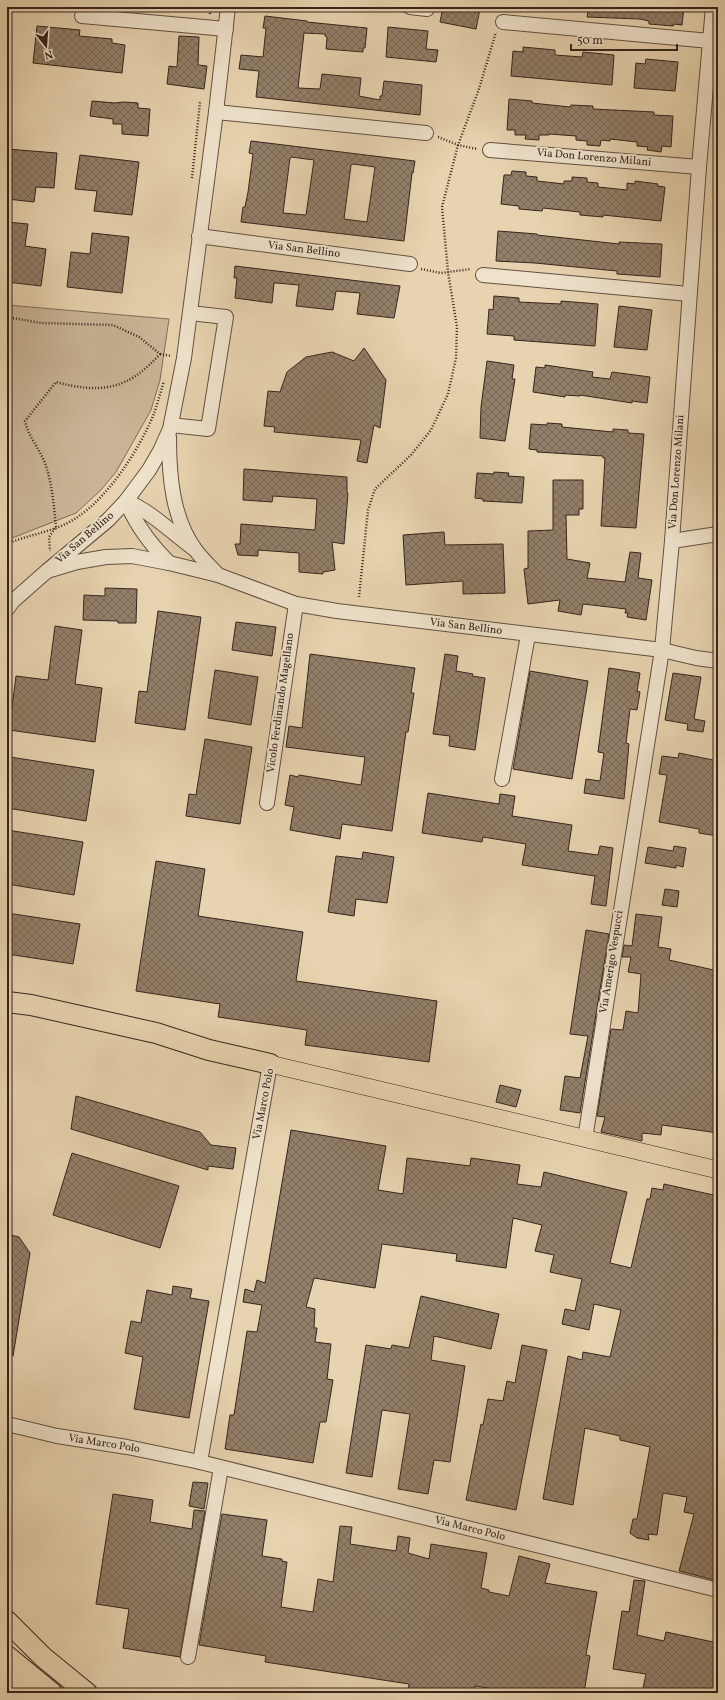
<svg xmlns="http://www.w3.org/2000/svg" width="725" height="1700" font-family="Vollkorn,serif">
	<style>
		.park { fill: #c9b596; stroke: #7f6c5a }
		.building { fill: url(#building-cross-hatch); stroke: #35241d; fill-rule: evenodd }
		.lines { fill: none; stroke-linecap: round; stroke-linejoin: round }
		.minor-casing { stroke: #625042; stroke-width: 16 }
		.major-casing { stroke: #35241d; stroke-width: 18 }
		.highway-casing { stroke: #35241d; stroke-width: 22 }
		.path { stroke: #35241d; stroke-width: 2.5; stroke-dasharray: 1 2; stroke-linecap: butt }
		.minor { stroke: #efe2cb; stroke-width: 14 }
		.major { stroke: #e7d3af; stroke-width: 17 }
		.highway { stroke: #e7d3af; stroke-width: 20 }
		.labels { text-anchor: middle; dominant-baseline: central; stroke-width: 4; stroke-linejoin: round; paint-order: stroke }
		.street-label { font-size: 11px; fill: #35241d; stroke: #efe2cb }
	</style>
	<defs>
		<pattern id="building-cross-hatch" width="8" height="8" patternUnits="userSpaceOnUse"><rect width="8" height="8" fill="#927f69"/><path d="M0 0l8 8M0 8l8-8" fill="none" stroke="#786856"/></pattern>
	</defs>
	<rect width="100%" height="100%" fill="#e7d3af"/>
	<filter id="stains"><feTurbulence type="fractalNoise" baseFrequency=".005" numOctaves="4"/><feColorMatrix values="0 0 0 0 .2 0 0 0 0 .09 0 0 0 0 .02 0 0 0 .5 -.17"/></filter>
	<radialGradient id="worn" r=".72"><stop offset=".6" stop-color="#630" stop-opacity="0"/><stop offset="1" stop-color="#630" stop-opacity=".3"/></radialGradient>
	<path class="park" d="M 7,305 L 169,319 L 160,380 L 151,410 L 116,472 L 101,490 L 76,513 L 7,540 Z"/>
	<g class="building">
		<path d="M 443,7 L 467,7 L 480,9 L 476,29 L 440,22 Z"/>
		<path d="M 589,7 L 684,7 L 682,25 L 674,24 L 673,26 L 649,24 L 649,21 L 640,19 L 587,17 Z"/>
		<path d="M 265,16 L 307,21 L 307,22 L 367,28 L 365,48 L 363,48 L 363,52 L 326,49 L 327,37 L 325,36 L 325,34 L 304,33 L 298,88 L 320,89 L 322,74 L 361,78 L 359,96 L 380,100 L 380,96 L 382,96 L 384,81 L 422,85 L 420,115 L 256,97 L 259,71 L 239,69 L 241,55 L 263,57 L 266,28 L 263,28 Z"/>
		<path d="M 37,26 L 80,30 L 79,36 L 112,39 L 112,43 L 125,45 L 122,73 L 33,63 Z"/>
		<path d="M 388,27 L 428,31 L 426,49 L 438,50 L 436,62 L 386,57 Z"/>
		<path d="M 179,36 L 199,37 L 198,65 L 207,66 L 204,89 L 167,84 L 169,66 L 177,67 Z"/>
		<path d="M 523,47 L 555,50 L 555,55 L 582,57 L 583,52 L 614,55 L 612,85 L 511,76 L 513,51 L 523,52 Z"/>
		<path d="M 646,59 L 678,62 L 675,91 L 634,88 L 636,63 L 645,64 Z"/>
		<path d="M 509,99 L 532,101 L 532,103 L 570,107 L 571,105 L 593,106 L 593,109 L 654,112 L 654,115 L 673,116 L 671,147 L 662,146 L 661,152 L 647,150 L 648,147 L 637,146 L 637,142 L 610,139 L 610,141 L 601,140 L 600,146 L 587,145 L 587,141 L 576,140 L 576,136 L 549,134 L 549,135 L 539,135 L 539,140 L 525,139 L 526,135 L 515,135 L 515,130 L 507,130 Z"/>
		<path d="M 92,101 L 115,103 L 124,102 L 138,103 L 138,108 L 150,109 L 148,136 L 122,134 L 122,124 L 113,124 L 113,119 L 90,116 Z"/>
		<path d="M 251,141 L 415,161 L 413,173 L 412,173 L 404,241 L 241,222 L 243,207 L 245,207 L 248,192 L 253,154 L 249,153 ZM 291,157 L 314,160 L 306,215 L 283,213 L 290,158 ZM 353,164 L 375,167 L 367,222 L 344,219 L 351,165 Z"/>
		<path d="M 7,149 L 57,153 L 54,188 L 36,187 L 34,202 L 7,199 Z"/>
		<path d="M 80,155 L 139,162 L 132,215 L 94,211 L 97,191 L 75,189 Z"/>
		<path d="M 512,171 L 526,172 L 526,176 L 537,177 L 537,181 L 564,184 L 564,181 L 572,181 L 572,177 L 587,178 L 587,182 L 598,183 L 598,187 L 627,190 L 627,183 L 635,184 L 635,181 L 658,184 L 657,186 L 665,187 L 661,221 L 603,215 L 603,217 L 580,215 L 580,212 L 543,208 L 542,211 L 519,209 L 519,206 L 501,204 L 504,175 L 511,175 Z"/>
		<path d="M 7,222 L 28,224 L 25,246 L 46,249 L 41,286 L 7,282 Z"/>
		<path d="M 498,231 L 537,234 L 537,235 L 619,244 L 619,242 L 662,244 L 660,277 L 617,274 L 617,271 L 535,263 L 496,261 Z"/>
		<path d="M 92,233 L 129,237 L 122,293 L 67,287 L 71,252 L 90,254 Z"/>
		<path d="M 235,266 L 400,286 L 394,318 L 357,314 L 360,293 L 336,291 L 333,310 L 296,306 L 299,285 L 276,283 L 274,283 L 272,303 L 235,298 L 237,278 L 234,278 Z"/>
		<path d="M 494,296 L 519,298 L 519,302 L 561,304 L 561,301 L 598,304 L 595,346 L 514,340 L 514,336 L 487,334 L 489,309 L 493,310 Z"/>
		<path d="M 619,306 L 652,310 L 647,350 L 614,347 Z"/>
		<path d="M 364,348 L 386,380 L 380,428 L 374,425 L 367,463 L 357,461 L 361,440 L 274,432 L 275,427 L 264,426 L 268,391 L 280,392 L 287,372 L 306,357 L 332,352 L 354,361 Z"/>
		<path d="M 487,361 L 514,365 L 512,379 L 515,379 L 505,441 L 480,438 L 481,407 Z"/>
		<path d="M 545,365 L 593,372 L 592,377 L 610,379 L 612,372 L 650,377 L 647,403 L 632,401 L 632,403 L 580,395 L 580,396 L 565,395 L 565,397 L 533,392 L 536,367 L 545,368 Z"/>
		<path d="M 547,423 L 562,424 L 562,427 L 613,432 L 613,429 L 628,430 L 628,433 L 644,434 L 636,528 L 601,526 L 605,458 L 603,458 L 603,456 L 537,452 L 537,450 L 529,449 L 531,424 L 547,425 Z"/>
		<path d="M 244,469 L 347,477 L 347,492 L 348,493 L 344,544 L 332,542 L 335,570 L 323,572 L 323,574 L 299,572 L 299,553 L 258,550 L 258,556 L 238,555 L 235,544 L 240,544 L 241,524 L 315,530 L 317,499 L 273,496 L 272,502 L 243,500 Z"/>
		<path d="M 494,472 L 509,473 L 508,476 L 524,477 L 522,503 L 483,501 L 483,499 L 475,498 L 477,473 L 494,474 Z"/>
		<path d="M 553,480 L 583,480 L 583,509 L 579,509 L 579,515 L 566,515 L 567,559 L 590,563 L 587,578 L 625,582 L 630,552 L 641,553 L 638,578 L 652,580 L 646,620 L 627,617 L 628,613 L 625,613 L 626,609 L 583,604 L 581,615 L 558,611 L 560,600 L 528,604 L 524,569 L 528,568 L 528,531 L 553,530 Z"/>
		<path d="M 444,532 L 445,545 L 503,544 L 505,593 L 463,594 L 463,581 L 406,585 L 403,535 Z"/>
		<path d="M 105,588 L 137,589 L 136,623 L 118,623 L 118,621 L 83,620 L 84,595 L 105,596 Z"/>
		<path d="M 158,611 L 201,617 L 185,730 L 135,723 L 139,691 L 147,692 Z"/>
		<path d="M 236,622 L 276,627 L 272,656 L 232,650 Z"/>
		<path d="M 55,626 L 82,630 L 75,684 L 102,688 L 95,742 L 9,730 L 16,676 L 48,680 Z"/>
		<path d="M 310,654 L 415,668 L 411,693 L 414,693 L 408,732 L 406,732 L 392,831 L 342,824 L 340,839 L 290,830 L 294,807 L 285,805 L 290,775 L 298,777 L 299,775 L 361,785 L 365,757 L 286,747 L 289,726 L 302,728 Z"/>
		<path d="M 445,654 L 458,656 L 456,671 L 473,674 L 472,676 L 485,678 L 475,750 L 449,746 L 450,736 L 433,734 Z"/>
		<path d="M 609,668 L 640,673 L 637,691 L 640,692 L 637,710 L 630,709 L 626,743 L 629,744 L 624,799 L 584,793 L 586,779 L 600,781 L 604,753 L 598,752 Z"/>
		<path d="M 215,670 L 258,677 L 251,725 L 208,718 Z"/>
		<path d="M 530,671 L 588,681 L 572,779 L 513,769 Z"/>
		<path d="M 673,673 L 701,677 L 694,719 L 705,721 L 703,732 L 687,730 L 688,724 L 665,720 Z"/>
		<path d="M 205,739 L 252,747 L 240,824 L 186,816 L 189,794 L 196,795 Z"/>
		<path d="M 679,753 L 718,761 L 718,836 L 699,833 L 699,829 L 659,822 L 667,775 L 659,774 L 662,756 L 678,758 Z"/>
		<path d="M 10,757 L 94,770 L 86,821 L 7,808 L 7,778 Z"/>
		<path d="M 428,793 L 499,804 L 500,794 L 515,796 L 512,816 L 572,825 L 568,851 L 598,855 L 600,846 L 613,848 L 606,906 L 591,904 L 595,876 L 522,865 L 526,844 L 483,837 L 482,842 L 422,833 Z"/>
		<path d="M 7,830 L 83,842 L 74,895 L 7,884 Z"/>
		<path d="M 674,846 L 686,848 L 683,867 L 676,865 L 676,868 L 645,863 L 648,847 L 673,851 Z"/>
		<path d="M 363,852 L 394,857 L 387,903 L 356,899 L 354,916 L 328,912 L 336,856 L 362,859 Z"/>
		<path d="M 156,861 L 205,869 L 198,916 L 303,932 L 296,981 L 437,1001 L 429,1062 L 305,1045 L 307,1030 L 218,1017 L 220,1004 L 136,991 Z"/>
		<path d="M 665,889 L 679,891 L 677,907 L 662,905 Z"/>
		<path d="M 7,913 L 80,924 L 73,964 L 7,954 Z"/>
		<path d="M 636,914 L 662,917 L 658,947 L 671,949 L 669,960 L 718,971 L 718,1133 L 662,1125 L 661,1135 L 642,1133 L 642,1141 L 601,1132 L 605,1117 L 597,1116 L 611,1029 L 623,1030 L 626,1011 L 638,1013 L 641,974 L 628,972 L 631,957 L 622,957 L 624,945 L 632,946 Z"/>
		<path d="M 586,930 L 609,934 L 580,1113 L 560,1110 L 565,1076 L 580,1078 L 588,1036 L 570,1034 Z"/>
		<path d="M 500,1085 L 521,1090 L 516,1107 L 496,1102 Z"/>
		<path d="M 76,1096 L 200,1132 L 211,1145 L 236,1148 L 233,1169 L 208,1166 L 208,1170 L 71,1129 Z"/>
		<path d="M 291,1130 L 386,1146 L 378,1190 L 403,1194 L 407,1158 L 470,1166 L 471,1158 L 520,1165 L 517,1184 L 541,1187 L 544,1172 L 627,1192 L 610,1263 L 631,1268 L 647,1199 L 650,1199 L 652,1188 L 663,1190 L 664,1184 L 718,1196 L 718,1581 L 679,1571 L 694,1514 L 684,1512 L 687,1497 L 663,1493 L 657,1535 L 648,1534 L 649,1540 L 637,1538 L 630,1533 L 633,1519 L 637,1519 L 650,1447 L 620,1440 L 620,1436 L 585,1428 L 573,1505 L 543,1499 L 568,1356 L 582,1360 L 583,1352 L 610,1357 L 621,1310 L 594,1304 L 589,1330 L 562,1324 L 565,1309 L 575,1311 L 582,1279 L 550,1272 L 554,1255 L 535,1251 L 542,1225 L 513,1218 L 506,1268 L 456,1261 L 457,1254 L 382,1244 L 375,1288 L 314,1278 L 306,1307 L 315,1309 L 314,1328 L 317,1328 L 315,1342 L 331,1344 L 327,1379 L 333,1380 L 326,1422 L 320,1422 L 313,1463 L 225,1449 L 230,1415 L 234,1415 L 247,1331 L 257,1332 L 262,1305 L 243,1302 L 245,1289 L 254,1292 L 257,1280 L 265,1283 Z"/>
		<path d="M 72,1153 L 179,1186 L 160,1248 L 53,1215 Z"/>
		<path d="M 7,1234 L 19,1237 L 30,1253 L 13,1356 L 7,1355 Z"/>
		<path d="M 173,1286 L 192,1289 L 190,1298 L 209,1301 L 189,1418 L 134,1409 L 143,1357 L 125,1353 L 131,1321 L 141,1323 L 147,1290 L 172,1295 Z"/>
		<path d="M 421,1296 L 499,1314 L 491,1349 L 434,1336 L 431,1360 L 465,1366 L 450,1462 L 434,1460 L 428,1494 L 398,1489 L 410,1414 L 382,1410 L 372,1477 L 346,1473 L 366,1345 L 391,1349 L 392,1345 L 409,1348 Z"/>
		<path d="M 522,1345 L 547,1350 L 516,1510 L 466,1500 L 481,1424 L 483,1425 L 488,1399 L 503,1401 L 507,1381 L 515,1383 Z"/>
		<path d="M 193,1482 L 208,1483 L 204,1509 L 189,1506 Z"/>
		<path d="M 113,1494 L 153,1500 L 150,1522 L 192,1529 L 194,1510 L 205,1511 L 180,1657 L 123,1648 L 129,1609 L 96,1604 Z"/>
		<path d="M 222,1514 L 267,1520 L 262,1556 L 282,1559 L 282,1561 L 287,1562 L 281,1607 L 313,1612 L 318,1579 L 333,1582 L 340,1526 L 352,1527 L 350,1544 L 396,1551 L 398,1536 L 410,1538 L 408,1553 L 429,1559 L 431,1544 L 487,1553 L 481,1588 L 489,1590 L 489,1592 L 509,1596 L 519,1556 L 550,1564 L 545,1583 L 597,1592 L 586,1655 L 590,1656 L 584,1693 L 517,1693 L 475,1686 L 474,1693 L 408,1693 L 409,1684 L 265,1662 L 266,1656 L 199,1645 Z"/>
		<path d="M 634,1580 L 645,1581 L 637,1635 L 664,1641 L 666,1632 L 718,1643 L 718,1693 L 642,1693 L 646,1674 L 613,1669 L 622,1611 L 629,1612 Z"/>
	</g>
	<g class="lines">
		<defs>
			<g id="minor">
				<path d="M 410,7 L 427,9"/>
				<path d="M 82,16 L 226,29"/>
				<path d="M 503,22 L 710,41"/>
				<path d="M 216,112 L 426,133"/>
				<path d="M 490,150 L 699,167"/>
				<path d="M 199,236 L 410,264"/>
				<path d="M 483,275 L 689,294"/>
				<path d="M 171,425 L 208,429 L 226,317 L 190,313"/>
				<path d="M 169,437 C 169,475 172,520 197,552 C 203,560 211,567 218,575"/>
				<path d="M 126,501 C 152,512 171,532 193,548"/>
				<path d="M 126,501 C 136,525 150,544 169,563"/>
				<path d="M 672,541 L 718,534"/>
				<path d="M 47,571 L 77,562 L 106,557 L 132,556 L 169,563 L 218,575 L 296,604 L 337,611 L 662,650 L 696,658 L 718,661"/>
				<path d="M 7,609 L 13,601 L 47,571 L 108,520 L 126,501 L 149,470 L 160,451 L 170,429 L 184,358 L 216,112 L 228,7"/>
				<path d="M 502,779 L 528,635"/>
				<path d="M 267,803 L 296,604"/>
				<path d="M 585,1139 L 662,650 L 672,541 L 699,167 L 713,7"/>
				<path d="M 7,1424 L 57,1436 L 127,1447 L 200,1462 L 718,1590"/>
				<path d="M 200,1462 L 270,1064"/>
				<path d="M 188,1657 L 221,1468"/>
			</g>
			<path id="major" d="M 270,1064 L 718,1170"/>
			<g id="highway">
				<path d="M 7,1002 L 31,1005 L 156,1033 L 209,1050 L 270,1064"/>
				<path d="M 7,1621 L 43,1657 L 87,1693"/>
				<path d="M 7,1656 L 52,1693"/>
				<path d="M 7,1672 L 27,1693"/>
			</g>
		</defs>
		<use href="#minor" class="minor-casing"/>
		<use href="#major" class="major-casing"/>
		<use href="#highway" class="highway-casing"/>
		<g class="path">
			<path d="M 210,14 L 210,7"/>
			<path d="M 438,137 L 458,145 L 477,149"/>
			<path d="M 192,178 L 200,102"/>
			<path d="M 421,269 L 441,273 L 471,269"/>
			<path d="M 7,317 L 41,323 L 113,325 L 139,337 L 160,354 C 128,390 101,394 56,382 L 25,421 C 28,436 39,448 45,463 C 52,483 54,506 56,527 L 49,537 L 50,551"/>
			<path d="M 160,354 L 171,356"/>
			<path d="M 7,544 C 29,534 56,532 76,518 C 109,497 141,447 155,411 C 158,401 161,391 164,381"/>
			<path d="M 359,597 L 368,510 L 375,489 L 411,455 L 431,430 L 448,394 L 456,358 L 457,327 L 448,272 L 442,207 L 458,145 L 479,89 L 496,32"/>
		</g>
		<use href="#minor" class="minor"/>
		<use href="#major" class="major"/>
		<use href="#highway" class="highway"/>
	</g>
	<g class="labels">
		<g class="street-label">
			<text transform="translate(594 158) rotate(5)">Via Don Lorenzo Milani</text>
			<text transform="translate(304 250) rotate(7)">Via San Bellino</text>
			<text transform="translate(677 472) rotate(-86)">Via Don Lorenzo Milani</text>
			<text transform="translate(85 538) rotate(-41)">Via San Bellino</text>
			<text transform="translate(466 627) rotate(7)">Via San Bellino</text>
			<text transform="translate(281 703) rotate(-82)">Vicolo Ferdinando Magellano</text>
			<text transform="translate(612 962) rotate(-81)">Via Amerigo Vespucci</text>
			<text transform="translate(264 1104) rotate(-79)">Via Marco Polo</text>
			<text transform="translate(104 1444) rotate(9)">Via Marco Polo</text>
			<text transform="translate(470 1529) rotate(14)">Via Marco Polo</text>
		</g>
	</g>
	<rect width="725" height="1700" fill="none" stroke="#e7d3af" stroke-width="24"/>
	<rect x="8" y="8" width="709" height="1684" fill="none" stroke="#35241d" stroke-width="2"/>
	<rect x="12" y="12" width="701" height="1676" fill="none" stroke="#35241d"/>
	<g transform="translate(46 46) rotate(163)" stroke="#efe2cb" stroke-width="3" paint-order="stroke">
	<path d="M0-3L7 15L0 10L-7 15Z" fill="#35241d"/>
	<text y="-6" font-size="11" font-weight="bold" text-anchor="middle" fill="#35241d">N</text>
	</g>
	<path d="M571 44v6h106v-6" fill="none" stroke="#35241d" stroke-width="2"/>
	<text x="577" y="44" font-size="12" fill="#35241d" stroke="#efe2cb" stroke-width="3" paint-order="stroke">50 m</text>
	<rect width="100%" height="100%" filter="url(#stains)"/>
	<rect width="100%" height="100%" fill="url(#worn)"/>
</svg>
